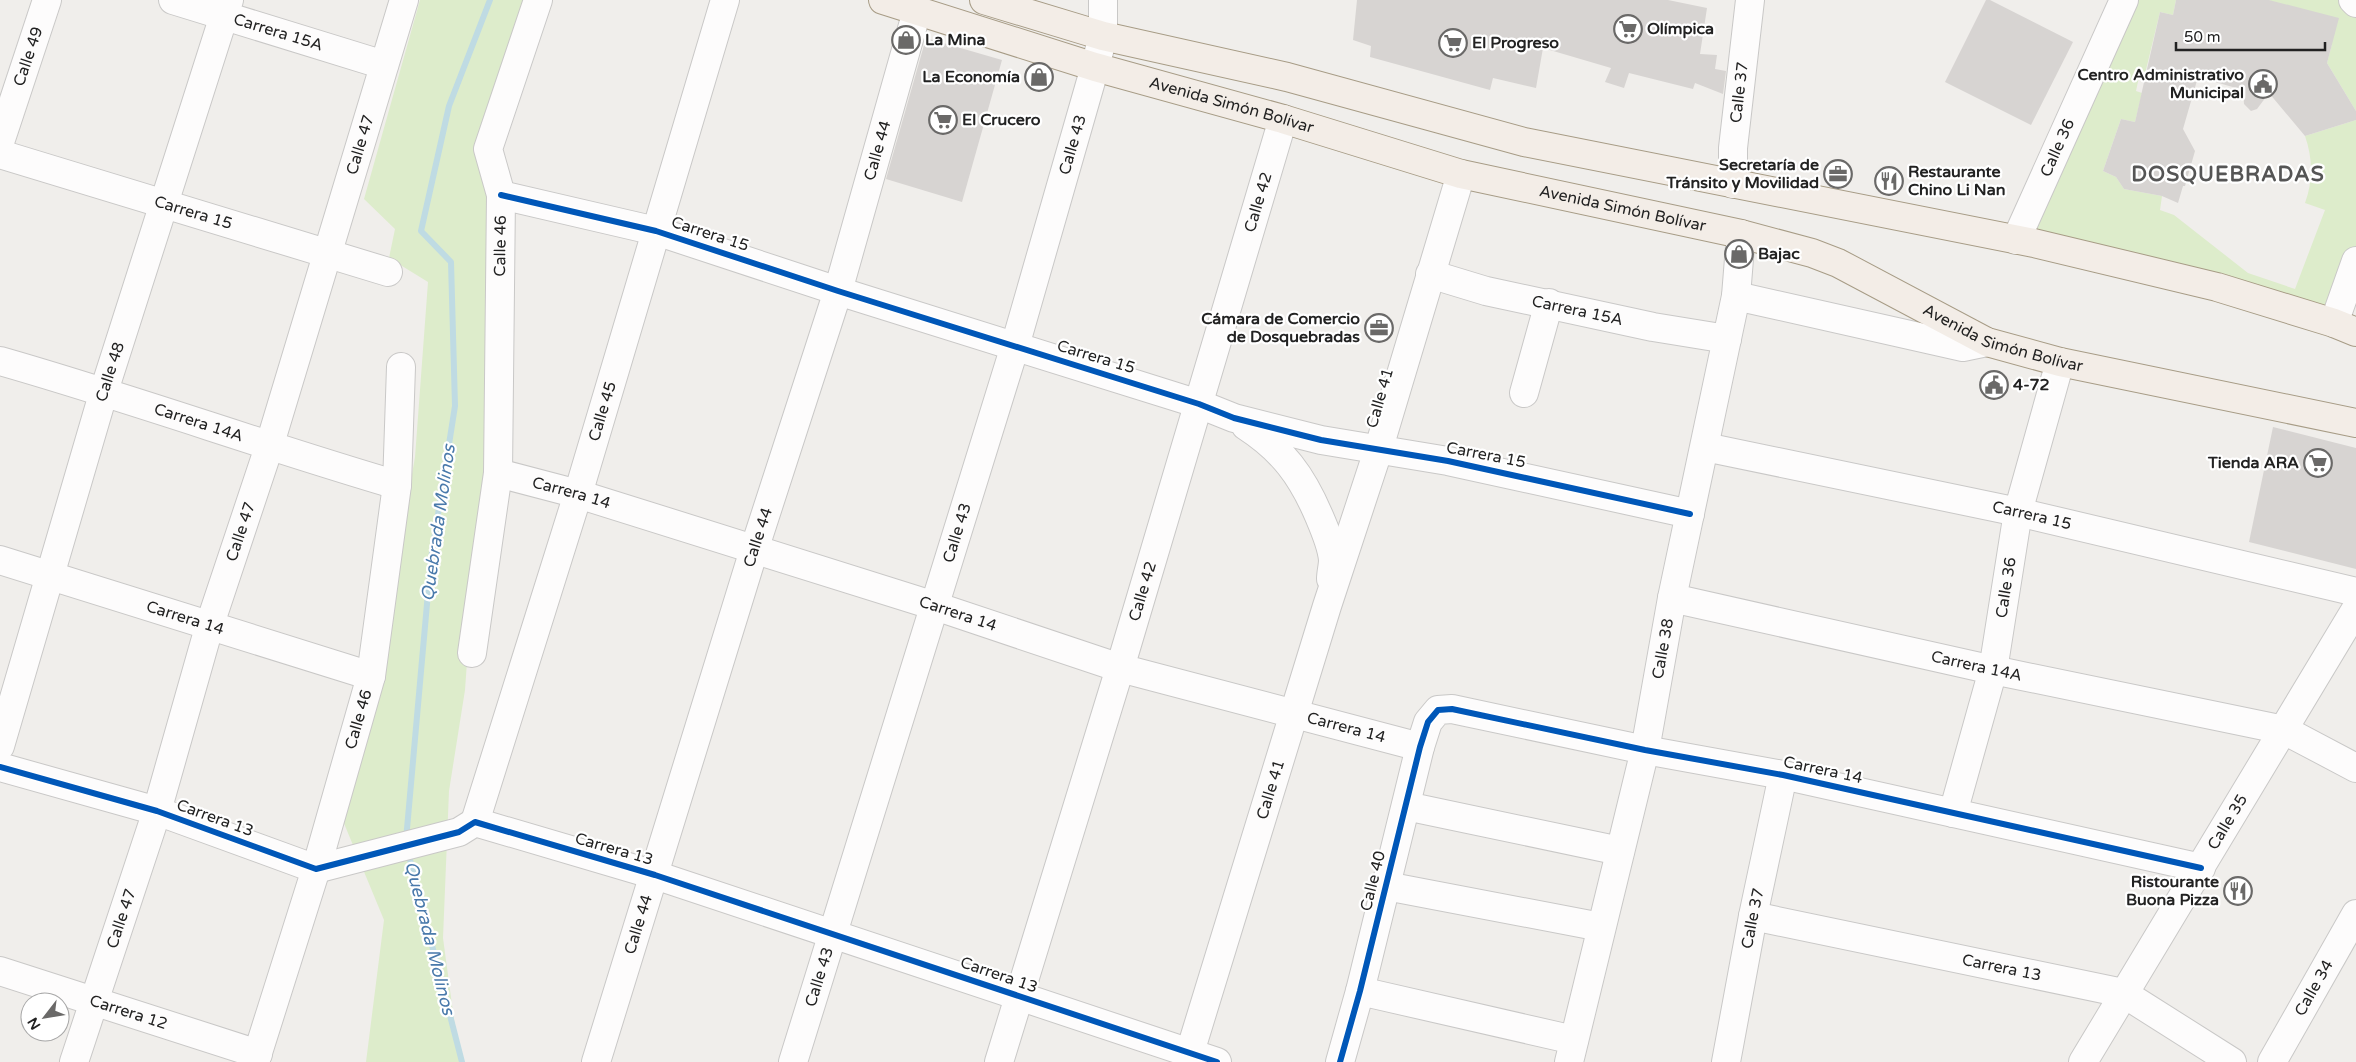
<svg xmlns="http://www.w3.org/2000/svg" width="2356" height="1062" font-family="'Varela Round',sans-serif">
	<style>
		.grass { fill: #ddeccb }
		.lines { fill: none; stroke-linecap: round; stroke-linejoin: round }
		.stream { stroke: #bfdbe3; stroke-width: 6 }
		.building { fill: #d7d4d2 }
		.minor-casing { stroke: #c9c8c7; stroke-width: 30 }
		.major-casing { stroke: #a79c86; stroke-width: 30 }
		.minor { stroke: #fdfcfc; stroke-width: 28 }
		.major { stroke: #f3ede7; stroke-width: 28 }
		.cycleway-casing { stroke: #fff; stroke-width: 9 }
		.cycleway { stroke: #0057b8; stroke-width: 6 }
		.labels { text-anchor: middle; dominant-baseline: central; stroke-width: 4.5; stroke-linejoin: round; paint-order: stroke }
		.poi-label { font-size: 16px; font-weight: bold; fill: #222; stroke: #fff; text-anchor: start }
		.street-label { font-size: 16px; fill: #222; stroke: #fff }
		.water-label { font-size: 18px; font-style: italic; fill: #4a7aab; stroke: #fff }
		.district-label { font-size: 21px; font-weight: bold; letter-spacing: 1px; fill: #555; stroke: #fff }
	</style>
	<rect width="100%" height="100%" fill="#f0eeeb"/>
	<g class="grass">
		<path d="M 420,0 L 526,0 L 488,195 L 488,447 L 476,535 L 465,690 L 449,791 L 443,938 L 458,1049 L 464,1062 L 366,1062 L 384,920 L 343,821 L 389,652 L 391,596 L 415,457 L 428,282 L 389,258 L 395,229 L 364,199 Z"/>
		<path d="M 2124,0 L 2176,0 L 2173,15 L 2160,12 L 2144,78 L 2139,77 L 2136,91 L 2142,93 L 2135,122 L 2121,119 L 2103,171 L 2116,177 L 2124,189 L 2162,196 L 2160,210 L 2174,215 L 2248,273 L 2295,289 L 2325,210 L 2305,203 C 2313,181 2313,159 2305,136 L 2356,120 L 2356,261 L 2334,323 L 2016,240 Z"/>
		<path d="M 2269,0 L 2353,0 L 2356,3 L 2356,111 L 2327,63 L 2332,44 Z"/>
	</g>
	<g class="lines">
		<g class="stream">
			<path d="M 406,840 L 431,559 L 455,406 L 451,262 L 421,231 L 449,106 L 490,0"/>
			<path d="M 408,852 L 462,1062"/>
		</g>
	</g>
	<g class="building">
		<path d="M 1357,0 L 1668,0 L 1707,8 L 1700,54 L 1717,55 L 1715,69 L 1726,71 L 1723,94 L 1695,83 L 1693,89 L 1629,73 L 1624,88 L 1605,82 L 1611,68 L 1543,48 L 1536,88 L 1493,78 L 1490,90 L 1370,57 L 1371,46 L 1353,40 Z"/>
		<path d="M 1986,0 L 1990,0 L 2073,42 L 2031,125 L 1945,82 Z"/>
		<path d="M 2176,0 L 2269,0 L 2339,18 L 2327,63 L 2356,111 L 2356,120 L 2305,136 L 2269,93 L 2257,109 L 2251,111 L 2244,104 L 2243,90 L 2198,77 L 2183,129 L 2195,151 L 2185,186 L 2183,186 L 2178,203 L 2162,196 L 2124,189 L 2116,177 L 2103,171 L 2121,119 L 2135,122 L 2160,12 L 2173,15 Z"/>
		<path d="M 926,38 L 1002,60 L 962,202 L 886,179 Z"/>
		<path d="M 2273,427 L 2356,448 L 2356,569 L 2249,542 Z"/>
	</g>
	<g class="lines">
		<defs>
			<g id="minor">
				<path id="s1" d="M 173,0 L 384,65"/>
				<path d="M 2353,0 L 2356,3"/>
				<path id="s2" d="M 0,142 L 47,0"/>
				<path id="s3" d="M 0,154 L 388,272"/>
				<path id="s4" d="M 1733,184 L 1733,148 L 1750,0"/>
				<path d="M 501,195 L 656,231 L 838,291 L 1199,404 L 1234,418 L 1321,440 L 1448,461 L 1690,514"/>
				<path id="s5" d="M 2016,240 L 2124,0"/>
				<path id="s6" d="M 1430,274 L 1486,291 L 1653,327 L 1727,339"/>
				<path d="M 1736,296 L 1963,347 L 1987,342"/>
				<path d="M 2334,323 L 2356,261"/>
				<path id="s7" d="M 0,361 C 133,399 264,446 397,485"/>
				<path d="M 1524,393 L 1549,303"/>
				<path d="M 1246,426 C 1283,450 1302,476 1319,516 C 1325,530 1332,546 1333,560 C 1333,566 1331,573 1331,579"/>
				<path id="s8" d="M 1705,447 L 2018,512 L 2356,592"/>
				<path id="s9" d="M 498,473 L 578,494 L 935,606 L 1120,668 L 1420,747"/>
				<path id="s10" d="M 0,560 L 371,676"/>
				<path id="s11" d="M 1672,598 L 1993,670 L 2284,730 L 2356,768"/>
				<path id="s12" d="M 472,653 L 498,473 L 501,195 L 488,149 L 538,0"/>
				<path id="s13" d="M 0,746 L 104,391 L 229,0"/>
				<path d="M 0,767 L 157,811 L 316,869 L 459,832 L 475,822 L 655,875 L 1217,1062"/>
				<path d="M 1406,806 L 1620,851"/>
				<path id="s14" d="M 1953,813 L 1993,670 L 2018,512 L 2060,362"/>
				<path id="s15" d="M 475,822 L 578,494 L 725,0"/>
				<path d="M 1386,886 L 1601,927"/>
				<path id="s16" d="M 1753,916 L 2123,993 L 2232,1062"/>
				<path id="s17" d="M 0,971 L 258,1054"/>
				<path d="M 1360,991 L 1574,1040"/>
				<path id="s18" d="M 74,1062 L 157,811 L 210,624 L 269,447 L 404,0"/>
				<path id="s19" d="M 255,1062 L 316,869 L 371,676 L 397,485 L 401,367"/>
				<path id="s20" d="M 596,1062 L 754,550 L 838,291 L 917,11"/>
				<path id="s21" d="M 793,1062 L 1015,346 L 1095,67 L 1103,36 L 1103,0"/>
				<path id="s22" d="M 999,1062 L 1120,668 L 1283,119"/>
				<path id="s23" d="M 1187,1062 L 1327,606 L 1378,451 L 1461,174"/>
				<path d="M 1340,1062 L 1360,991 L 1420,747 L 1428,722 L 1438,710 L 1452,709 L 1645,750 L 1783,775 L 2201,868"/>
				<path id="s24" d="M 1569,1062 L 1645,750 L 1672,598 L 1736,296 L 1741,234"/>
				<path id="s25" d="M 1726,1062 L 1753,916 L 1783,775"/>
				<path id="s26" d="M 2083,1062 L 2356,609"/>
				<path id="s27" d="M 2272,1062 L 2356,914"/>
			</g>
			<g id="major">
				<path id="s28" d="M 883,0 L 1095,67 L 1283,119 L 1461,174 L 1741,234 L 1812,253 L 1838,263 L 1987,342 L 2060,362 L 2356,423"/>
				<path d="M 984,0 L 1103,36 L 1287,77 L 1524,142 L 2034,243 L 2217,287 L 2334,323 L 2356,332"/>
			</g>
		</defs>
		<use href="#minor" class="minor-casing"/>
		<use href="#major" class="major-casing"/>
		<use href="#minor" class="minor"/>
		<use href="#major" class="major"/>
		<defs>
			<g id="cycleway">
				<path d="M 501,195 L 656,231 L 838,291 L 1199,404 L 1234,418 L 1321,440 L 1448,461 L 1690,514"/>
				<path d="M 0,767 L 157,811 L 316,869 L 459,832 L 475,822 L 655,875 L 1217,1062"/>
				<path d="M 1340,1062 L 1360,991 L 1420,747 L 1428,722 L 1438,710 L 1452,709 L 1645,750 L 1783,775 L 2201,868"/>
			</g>
		</defs>
		<use href="#cycleway" class="cycleway-casing"/>
		<use href="#cycleway" class="cycleway"/>
	</g>
	<defs>
		<symbol id="supermarket-ring" viewBox="-11 -11 22 22"><circle r="9.5" fill="#fff" stroke="#6a6968" stroke-width="1.5"/><path d="M-6-5.5h2.5l.6 2H6L4.5 2H-2.5L-4.4-4H-6ZM-1.5 3.2a1.3 1.3 0 1 0 .1 0ZM3 3.2a1.3 1.3 0 1 0 .1 0Z" fill="#6a6968"/></symbol>
		<symbol id="shop-ring" viewBox="-11 -11 22 22"><circle r="9.5" fill="#fff" stroke="#6a6968" stroke-width="1.5"/><path d="M-5-2.5h2.3a2.7 3.5 0 0 1 5.4 0H5L5.5 6h-11ZM-1.5-2.5h3a1.5 2.3 0 0 0-3 0Z" fill="#6a6968"/></symbol>
		<symbol id="civic-ring" viewBox="-11 -11 22 22"><circle r="9.5" fill="#fff" stroke="#6a6968" stroke-width="1.5"/><path d="M-.6-6.5H3V-4.5H.6V-3L4-1V1h2V6H-6V1h2V-1L-.6-3ZM-1.2 2.5V6h2.4V2.5Z" fill="#6a6968"/></symbol>
		<symbol id="office-ring" viewBox="-11 -11 22 22"><circle r="9.5" fill="#fff" stroke="#6a6968" stroke-width="1.5"/><path d="M-6-3h4V-5.5h4V-3h4V5H-6ZM-1-4.5V-3h2v-1.5ZM-6 0V1H6V0Z" fill="#6a6968"/></symbol>
		<symbol id="restaurant-ring" viewBox="-11 -11 22 22"><circle r="9.5" fill="#fff" stroke="#6a6968" stroke-width="1.5"/><path d="M-5-6h1v4h1v-4h1v4h1v-4h1v5L-1.5 .5V6h-2V.5L-5-1ZM5-6V6H3V1.5H1.5Q1.5-4 5-6Z" fill="#6a6968"/></symbol>
	</defs>
	<g fill-rule="evenodd">
		<use href="#supermarket-ring" x="1612" y="13" width="32" height="32"/>
		<use href="#shop-ring" x="890" y="24" width="32" height="32"/>
		<use href="#supermarket-ring" x="1437" y="27" width="32" height="32"/>
		<use href="#shop-ring" x="1023" y="61" width="32" height="32"/>
		<use href="#civic-ring" x="2247" y="68" width="32" height="32"/>
		<use href="#supermarket-ring" x="927" y="104" width="32" height="32"/>
		<use href="#office-ring" x="1822" y="158" width="32" height="32"/>
		<use href="#restaurant-ring" x="1873" y="165" width="32" height="32"/>
		<use href="#shop-ring" x="1723" y="238" width="32" height="32"/>
		<use href="#office-ring" x="1363" y="312" width="32" height="32"/>
		<use href="#civic-ring" x="1978" y="369" width="32" height="32"/>
		<use href="#supermarket-ring" x="2302" y="447" width="32" height="32"/>
		<use href="#restaurant-ring" x="2222" y="875" width="32" height="32"/>
	</g>
	<g class="labels">
		<g class="poi-label">
			<text x="1647" y="29">Olímpica</text>
			<text x="925" y="40">La Mina</text>
			<text x="1472" y="43">El Progreso</text>
			<text x="2244" y="75" text-anchor="end">Centro Administrativo<tspan x="2244" dy="18">Municipal</tspan></text>
			<text x="1020" y="77" text-anchor="end">La Economía</text>
			<text x="962" y="120">El Crucero</text>
			<text x="1819" y="165" text-anchor="end">Secretaría de<tspan x="1819" dy="18">Tránsito y Movilidad</tspan></text>
			<text x="1908" y="172">Restaurante<tspan x="1908" dy="18">Chino Li Nan</tspan></text>
			<text x="1758" y="254">Bajac</text>
			<text x="1360" y="319" text-anchor="end">Cámara de Comercio<tspan x="1360" dy="18">de Dosquebradas</tspan></text>
			<text x="2013" y="385">4-72</text>
			<text x="2299" y="463" text-anchor="end">Tienda ARA</text>
			<text x="2219" y="882" text-anchor="end">Ristourante<tspan x="2219" dy="18">Buona Pizza</tspan></text>
		</g>
		<g class="street-label">
			<text stroke="none"><textPath href="#s1" startOffset="110">Carrera 15A</textPath></text>
			<text stroke="none"><textPath href="#s2" startOffset="90">Calle 49</textPath></text>
			<text stroke="none"><textPath href="#s4" startOffset="92">Calle 37</textPath></text>
			<text stroke="none"><textPath href="#s28" startOffset="364">Avenida Simón Bolívar</textPath></text>
			<text stroke="none"><textPath href="#s18" startOffset="961">Calle 47</textPath></text>
			<text stroke="none"><textPath href="#s21" startOffset="959">Calle 43</textPath></text>
			<text stroke="none"><textPath href="#s5" startOffset="101">Calle 36</textPath></text>
			<text stroke="none"><textPath href="#s20" startOffset="954">Calle 44</textPath></text>
			<text stroke="none"><textPath href="#s22" startOffset="898">Calle 42</textPath></text>
			<text stroke="none"><textPath href="#s28" startOffset="769">Avenida Simón Bolívar</textPath></text>
			<text stroke="none"><textPath href="#s3" startOffset="202">Carrera 15</textPath></text>
			<text transform="translate(710 234) rotate(18)">Carrera 15</text>
			<text stroke="none"><textPath href="#s12" startOffset="409">Calle 46</textPath></text>
			<text stroke="none"><textPath href="#s6" startOffset="152">Carrera 15A</textPath></text>
			<text stroke="none"><textPath href="#s28" startOffset="1174">Avenida Simón Bolívar</textPath></text>
			<text transform="translate(1096 357) rotate(17)">Carrera 15</text>
			<text stroke="none"><textPath href="#s13" startOffset="390">Calle 48</textPath></text>
			<text transform="translate(1380 398) rotate(-74)">Calle 41</text>
			<text stroke="none"><textPath href="#s15" startOffset="430">Calle 45</textPath></text>
			<text stroke="none"><textPath href="#s7" startOffset="208">Carrera 14A</textPath></text>
			<text transform="translate(1486 455) rotate(11)">Carrera 15</text>
			<text stroke="none"><textPath href="#s9" startOffset="76">Carrera 14</textPath></text>
			<text stroke="none"><textPath href="#s8" startOffset="334">Carrera 15</textPath></text>
			<text stroke="none"><textPath href="#s18" startOffset="556">Calle 47</textPath></text>
			<text stroke="none"><textPath href="#s21" startOffset="554">Calle 43</textPath></text>
			<text stroke="none"><textPath href="#s20" startOffset="549">Calle 44</textPath></text>
			<text stroke="none"><textPath href="#s14" startOffset="232">Calle 36</textPath></text>
			<text stroke="none"><textPath href="#s22" startOffset="492">Calle 42</textPath></text>
			<text stroke="none"><textPath href="#s9" startOffset="481">Carrera 14</textPath></text>
			<text stroke="none"><textPath href="#s10" startOffset="194">Carrera 14</textPath></text>
			<text stroke="none"><textPath href="#s24" startOffset="424">Calle 38</textPath></text>
			<text stroke="none"><textPath href="#s11" startOffset="312">Carrera 14A</textPath></text>
			<text stroke="none"><textPath href="#s19" startOffset="358">Calle 46</textPath></text>
			<text stroke="none"><textPath href="#s9" startOffset="886">Carrera 14</textPath></text>
			<text transform="translate(1823 770) rotate(12)">Carrera 14</text>
			<text stroke="none"><textPath href="#s23" startOffset="285">Calle 41</textPath></text>
			<text transform="translate(215 818) rotate(20)">Carrera 13</text>
			<text stroke="none"><textPath href="#s26" startOffset="280">Calle 35</textPath></text>
			<text transform="translate(614 849) rotate(16)">Carrera 13</text>
			<text transform="translate(1373 881) rotate(-76)">Calle 40</text>
			<text stroke="none"><textPath href="#s18" startOffset="151">Calle 47</textPath></text>
			<text stroke="none"><textPath href="#s25" startOffset="146">Calle 37</textPath></text>
			<text stroke="none"><textPath href="#s20" startOffset="144">Calle 44</textPath></text>
			<text stroke="none"><textPath href="#s16" startOffset="254">Carrera 13</textPath></text>
			<text transform="translate(999 975) rotate(19)">Carrera 13</text>
			<text stroke="none"><textPath href="#s21" startOffset="89">Calle 43</textPath></text>
			<text stroke="none"><textPath href="#s27" startOffset="85">Calle 34</textPath></text>
			<text stroke="none"><textPath href="#s17" startOffset="135">Carrera 12</textPath></text>
		</g>
		<g class="water-label">
			<text transform="translate(438 523) rotate(-82)">Quebrada Molinos</text>
			<text transform="translate(430 938) rotate(76)">Quebrada Molinos</text>
		</g>
		<g class="district-label">
			<text x="2228" y="174">DOSQUEBRADAS</text>
		</g>
	</g>
	<g transform="translate(45 1017) rotate(239)"><circle r="24" fill="#ffffff" stroke="#a7a7a7"/>
	<path d="M0-4L9 19L0 12L-9 19Z" fill="#6a6968"/>
	<text y="-8" font-size="14" font-weight="bold" text-anchor="middle" fill="#222222">N</text>
	</g>
	<path d="M2176 42v8h149v-8" fill="none" stroke="#222222" stroke-width="2.5"/>
	<text x="2184" y="42" font-size="15" fill="#222222" stroke="#ffffff" stroke-width="4" paint-order="stroke">50 m</text>
</svg>
